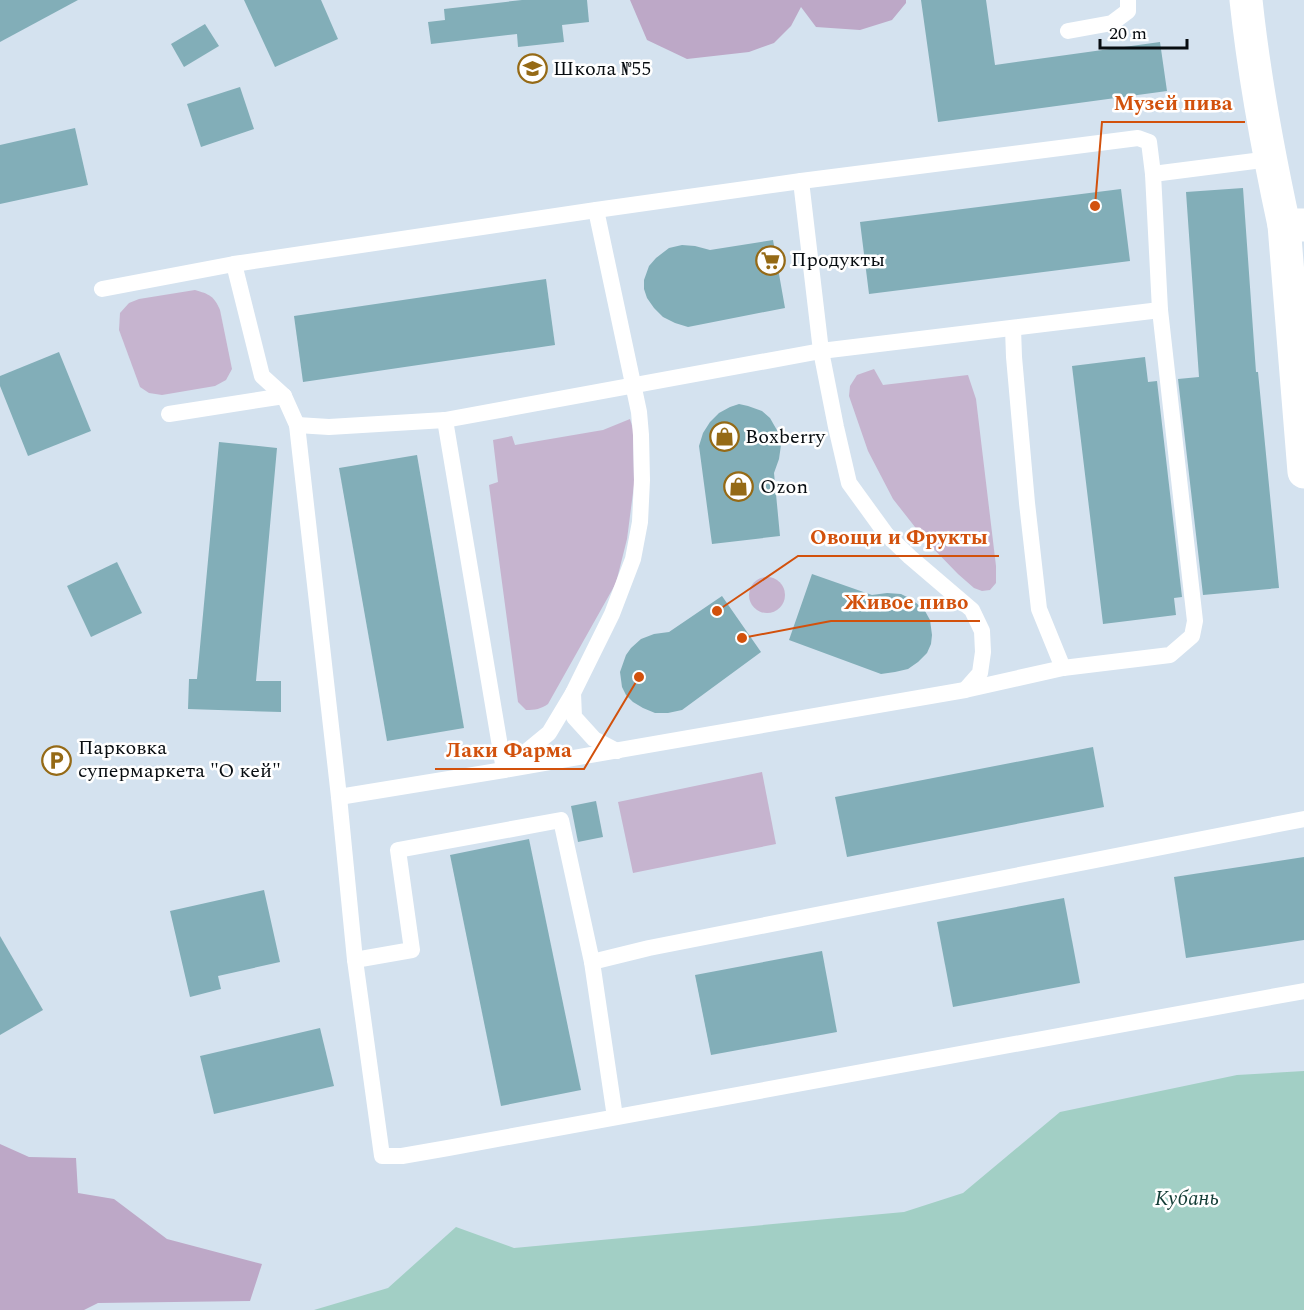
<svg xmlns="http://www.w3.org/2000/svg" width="1304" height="1310" font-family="Spectral,serif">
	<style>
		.green { fill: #c6b4cf }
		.forest { fill: #bda8c7 }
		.water { fill: #a2cfc5 }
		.building { fill: #82aeb8 }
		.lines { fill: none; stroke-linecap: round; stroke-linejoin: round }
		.service { stroke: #fff; stroke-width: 16 }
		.minor { stroke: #fff; stroke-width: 33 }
		.secondary { stroke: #fff; stroke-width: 33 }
		.labels { text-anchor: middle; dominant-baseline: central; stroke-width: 5; stroke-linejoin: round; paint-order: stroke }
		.poi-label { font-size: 20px; fill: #080d11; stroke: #fff; text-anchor: start }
		.water-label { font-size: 21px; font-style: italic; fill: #123c35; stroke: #fff }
		.leader { fill: none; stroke: #d2510c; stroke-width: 2 }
		.callout-dot { fill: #d2510c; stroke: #fff; stroke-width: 2 }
		.callout-label { font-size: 21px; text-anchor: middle; font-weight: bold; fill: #d2510c; stroke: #fff; stroke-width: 5; stroke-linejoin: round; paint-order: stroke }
	</style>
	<rect width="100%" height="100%" fill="#d4e2ef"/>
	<g class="green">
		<path d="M 195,290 C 209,294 214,296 220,310 L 232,369 L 226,380 L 215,386 L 162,395 L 149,393 L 140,387 L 119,330 L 120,313 L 129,303 L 139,299 Z"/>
		<path d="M 874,369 L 883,385 L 968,375 L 976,399 L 996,566 L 996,583 L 990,590 L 982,591 L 974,588 L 958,574 L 926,541 L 893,499 L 868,451 L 849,396 L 850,386 L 857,375 Z"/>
		<path d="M 630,419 L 633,429 L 634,485 L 627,539 L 616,583 L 548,704 C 541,709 535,710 526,710 L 518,702 L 489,485 L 498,482 L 493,440 L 512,436 L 515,445 L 603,430 Z"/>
		<circle cx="767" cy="595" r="18"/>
		<path d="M 762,772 L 776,844 L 633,873 L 618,802 Z"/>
	</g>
	<g class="forest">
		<path d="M 630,0 L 906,0 L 906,3 L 892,20 L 860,30 L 816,27 L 801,7 L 791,26 L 774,43 L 749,52 L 687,59 L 647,40 Z"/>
		<path d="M 0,1144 L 29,1157 L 76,1158 L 78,1193 L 114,1199 L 167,1239 L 262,1264 L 250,1301 L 98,1303 L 84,1310 L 0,1310 Z"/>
	</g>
	<path class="water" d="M 1304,1071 L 1304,1310 L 314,1310 L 388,1288 L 456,1227 L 514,1248 L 904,1212 L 963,1193 L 1060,1112 L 1237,1075 Z"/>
	<g class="building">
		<path d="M 0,0 L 78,0 L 0,42 Z"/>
		<path d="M 244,0 L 321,0 L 338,39 L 275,67 Z"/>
		<path d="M 522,0 L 587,0 L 589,22 L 562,25 L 564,42 L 518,47 L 517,34 L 431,44 L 428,22 L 445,20 L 444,9 Z"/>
		<path d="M 921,0 L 986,0 L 995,65 L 1160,42 L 1167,91 L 938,122 Z"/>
		<path d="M 205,24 L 219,46 L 184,67 L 171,44 Z"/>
		<path d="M 240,87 L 254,129 L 201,147 L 187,104 Z"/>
		<path d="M 75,128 L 88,185 L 0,204 L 0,145 Z"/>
		<path d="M 1243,188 L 1256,372 L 1258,372 L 1279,588 L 1203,595 L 1178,379 L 1199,377 L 1186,192 Z"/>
		<path d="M 1121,189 L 1130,261 L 869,294 L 860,222 Z"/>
		<path d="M 773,240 L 785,308 L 688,327 L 675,323 L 663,317 L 654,308 L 647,298 L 644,289 L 644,280 L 649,266 L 656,258 L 669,248 L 682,245 L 695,246 L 710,250 Z"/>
		<path d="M 546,279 L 555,345 L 303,382 L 294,316 Z"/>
		<path d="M 59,352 L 91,431 L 28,456 L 0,386 L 0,376 Z"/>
		<path d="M 1145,357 L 1148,382 L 1157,381 L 1182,597 L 1174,598 L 1176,615 L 1103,624 L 1072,366 Z"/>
		<path d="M 739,404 L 748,406 L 762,411 L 770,418 L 778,432 L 781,445 L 779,459 L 774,473 L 780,536 L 712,544 L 699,446 L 703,433 L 710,422 L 719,413 L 730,407 Z"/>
		<path d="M 219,442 L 277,448 L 256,681 L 281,681 L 281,712 L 188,709 L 189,679 L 197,679 Z"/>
		<path d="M 417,455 L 464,728 L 387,741 L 339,468 Z"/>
		<path d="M 117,562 L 142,613 L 91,637 L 67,586 Z"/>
		<path d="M 812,574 L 872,595 L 887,593 L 901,594 L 913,600 L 925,611 L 930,620 L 932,635 L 931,644 L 927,653 L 918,662 L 908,669 L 895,672 L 881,674 L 789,640 Z"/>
		<path d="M 722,596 L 761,652 L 682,710 L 668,713 L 655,713 L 643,708 L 633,702 L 626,695 L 622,687 L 620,672 L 626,655 L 631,648 L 641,639 L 654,634 L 669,632 Z"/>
		<path d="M 1093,747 L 1104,807 L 847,857 L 835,797 Z"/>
		<path d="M 596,801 L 603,837 L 578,842 L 571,806 Z"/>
		<path d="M 529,839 L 581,1090 L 501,1106 L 450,855 Z"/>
		<path d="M 1304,857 L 1304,940 L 1186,958 L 1174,877 Z"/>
		<path d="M 264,890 L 280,962 L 218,976 L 221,989 L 190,997 L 170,911 Z"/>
		<path d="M 1064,898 L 1080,983 L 953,1007 L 937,922 Z"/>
		<path d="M 0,936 L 43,1010 L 0,1035 Z"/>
		<path d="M 822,951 L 837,1032 L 711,1055 L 695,975 Z"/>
		<path d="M 320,1028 L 334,1086 L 214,1114 L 200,1056 Z"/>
	</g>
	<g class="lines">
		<g class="service">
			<path d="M 1068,31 L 1112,23 L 1128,11 L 1128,0"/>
			<path d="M 1153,174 L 1270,159"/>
			<path d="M 801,181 L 821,351 L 836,427 L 849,483 L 886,534 L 910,557 L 972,610 L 982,631 L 983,652 L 980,673 L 965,690"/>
			<path d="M 234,264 L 262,376 L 284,396 L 297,425 L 339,797 L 355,960 L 382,1156 L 402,1156 L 448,1148 L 1304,991"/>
			<path d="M 102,289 L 234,264 L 596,210 L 801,181 L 1138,138 L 1149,142 L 1153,174 L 1160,310 L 1195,621 L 1192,636 L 1170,655 L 1063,668 L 965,690 L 504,770 L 339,797"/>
			<path d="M 1013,328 L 1014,357 L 1027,503 L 1039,609 L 1063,668"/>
			<path d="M 169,414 L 284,396"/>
			<path d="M 445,420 L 504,770 L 549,733 L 573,693 L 612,614 L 633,559 L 640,522 L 642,480 L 641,435 L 639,412 L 596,210"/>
			<path d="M 297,425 L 329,427 L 445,420 L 821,351 L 1160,310"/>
			<path d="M 573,693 L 574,717 L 594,739 L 617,751"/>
			<path d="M 355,960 L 412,950 L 398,850 L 561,820 L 592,962 L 615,1117"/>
			<path d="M 592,962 L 649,948 L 1304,819"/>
		</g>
		<path class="minor" d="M 1284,225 L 1304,472"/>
		<path class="secondary" d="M 1246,0 C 1254,76 1268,151 1284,225 L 1304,225"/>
	</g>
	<defs>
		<symbol id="school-ring" viewBox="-11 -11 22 22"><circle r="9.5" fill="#fff" stroke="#956a16" stroke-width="1.5"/><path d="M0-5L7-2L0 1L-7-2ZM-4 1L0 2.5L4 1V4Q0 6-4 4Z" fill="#956a16"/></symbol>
		<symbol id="supermarket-ring" viewBox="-11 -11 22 22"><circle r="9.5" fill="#fff" stroke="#956a16" stroke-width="1.5"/><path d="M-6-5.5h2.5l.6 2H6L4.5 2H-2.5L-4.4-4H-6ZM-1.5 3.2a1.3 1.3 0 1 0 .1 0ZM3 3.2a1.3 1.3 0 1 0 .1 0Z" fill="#956a16"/></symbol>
		<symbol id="shop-ring" viewBox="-11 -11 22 22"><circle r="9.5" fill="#fff" stroke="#956a16" stroke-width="1.5"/><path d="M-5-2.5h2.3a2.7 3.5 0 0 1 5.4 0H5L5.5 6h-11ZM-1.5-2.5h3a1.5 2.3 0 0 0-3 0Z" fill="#956a16"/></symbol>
		<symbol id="parking-ring" viewBox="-11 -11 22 22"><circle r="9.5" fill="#fff" stroke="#956a16" stroke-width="1.5"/><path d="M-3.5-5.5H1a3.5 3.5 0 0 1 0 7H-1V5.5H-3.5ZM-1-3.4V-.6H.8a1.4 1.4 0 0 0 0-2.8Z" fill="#956a16"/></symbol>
	</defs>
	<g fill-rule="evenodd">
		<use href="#school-ring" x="516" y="52" width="33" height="33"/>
		<use href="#supermarket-ring" x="754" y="244" width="33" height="33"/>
		<use href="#shop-ring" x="708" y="420" width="33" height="33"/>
		<use href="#shop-ring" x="722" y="470" width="33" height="33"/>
		<use href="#parking-ring" x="40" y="744" width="33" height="33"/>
	</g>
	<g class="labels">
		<g class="poi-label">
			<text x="553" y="69">Школа №55</text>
			<text x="791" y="260">Продукты</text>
			<text x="745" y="437">Boxberry</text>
			<text x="760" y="487">Ozon</text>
			<text x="78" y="748">Парковка<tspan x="78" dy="23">супермаркета "О кей"</tspan></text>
		</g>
		<g class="water-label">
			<text x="1187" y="1199">Кубань</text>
		</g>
	</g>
	<path class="leader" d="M1095 206L1102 122H1245M717 611L798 556H999M742 638L831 621H980M639 677L584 769H435"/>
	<g class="callout-dot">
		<circle cx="1095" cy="206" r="6"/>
		<circle cx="717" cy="611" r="6"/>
		<circle cx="742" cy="638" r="6"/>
		<circle cx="639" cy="677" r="6"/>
	</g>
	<g class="callout-label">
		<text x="1173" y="110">Музей пива</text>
		<text x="899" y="544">Овощи и Фрукты</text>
		<text x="906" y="609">Живое пиво</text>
		<text x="509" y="757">Лаки Фарма</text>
	</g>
	<path d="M1100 39v9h87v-9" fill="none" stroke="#080d11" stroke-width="3"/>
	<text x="1109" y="39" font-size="18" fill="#080d11" stroke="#ffffff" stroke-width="4.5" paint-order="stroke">20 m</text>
</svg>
